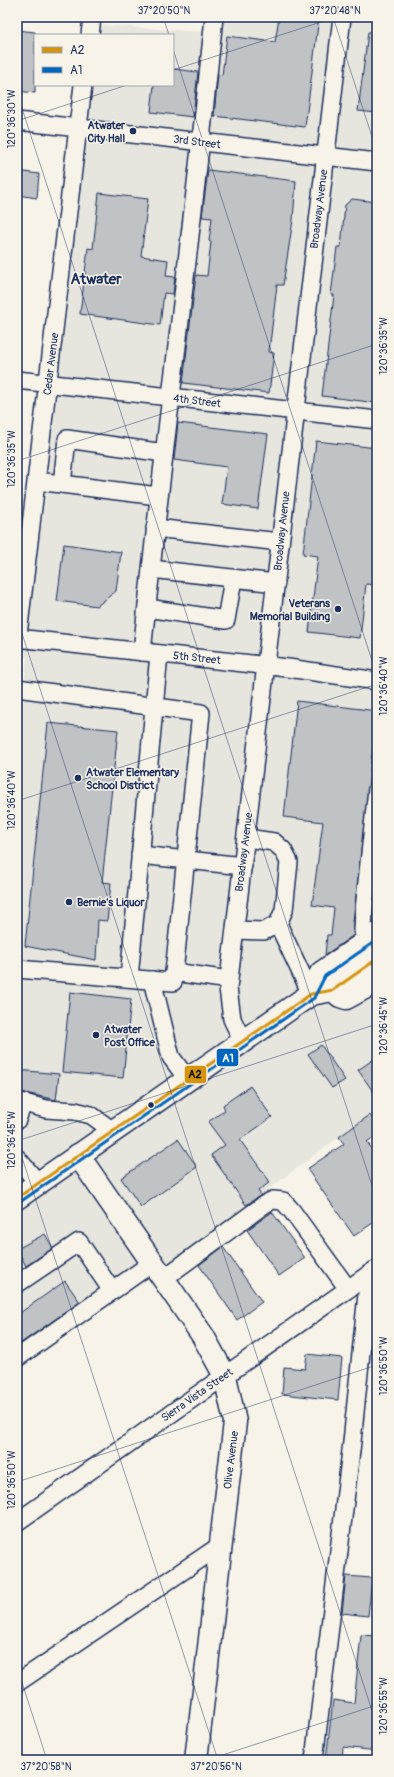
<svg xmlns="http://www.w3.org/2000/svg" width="394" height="1777" font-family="Pangolin,sans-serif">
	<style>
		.built { fill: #e6e5de }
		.building { fill: #c0c3c5; stroke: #1b2f5e }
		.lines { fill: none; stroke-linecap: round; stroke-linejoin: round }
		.minor-casing { stroke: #1b2f5e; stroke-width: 20 }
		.major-casing { stroke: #1b2f5e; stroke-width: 25 }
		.minor { stroke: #f7f3e8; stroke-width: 17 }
		.major { stroke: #f7f3e8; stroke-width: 22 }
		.bus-1-casing { stroke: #f7f3e8; stroke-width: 6 }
		.bus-2-casing { stroke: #f7f3e8; stroke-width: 6 }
		.bus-1 { stroke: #d6940e; stroke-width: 3 }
		.bus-2 { stroke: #0065bd; stroke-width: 3 }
		.ticks { fill: none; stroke: #1b2f5e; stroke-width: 1; stroke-opacity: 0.45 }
		.poi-dot { fill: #1b2f5e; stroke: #f7f3e8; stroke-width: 1.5 }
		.labels { text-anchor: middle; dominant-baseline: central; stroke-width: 3; stroke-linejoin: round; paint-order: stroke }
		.poi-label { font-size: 11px; font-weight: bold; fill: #1b2f5e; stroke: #f7f3e8; text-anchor: start }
		.street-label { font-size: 11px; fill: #1b2f5e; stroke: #f7f3e8 }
		.district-label { font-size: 15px; font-weight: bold; fill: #1b2f5e; stroke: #f7f3e8 }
		.line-badge { stroke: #f7f3e8; stroke-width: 1.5 }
		.badge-label { font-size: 11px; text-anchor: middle; font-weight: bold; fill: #fff }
		.pale-badge-label { font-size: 11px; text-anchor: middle; font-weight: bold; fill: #111 }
		.neatline { fill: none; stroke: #1b2f5e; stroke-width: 1.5 }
		.ticks-label { font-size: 10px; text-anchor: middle; fill: #1b2f5e }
	</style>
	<rect width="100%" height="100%" fill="#f7f3e8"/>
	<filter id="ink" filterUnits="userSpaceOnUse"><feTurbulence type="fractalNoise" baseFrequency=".025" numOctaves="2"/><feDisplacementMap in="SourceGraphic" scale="8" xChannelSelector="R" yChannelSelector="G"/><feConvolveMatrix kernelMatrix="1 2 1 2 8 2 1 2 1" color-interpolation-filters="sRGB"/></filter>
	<g filter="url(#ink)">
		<path class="built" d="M 220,17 L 377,17 L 377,1111 L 336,1139 L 165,1266 L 17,1366 L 17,748 L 27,657 L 17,655 L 17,523 L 42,526 L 93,85 L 173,85 L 173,35 L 98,35 L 99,25 L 219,33 Z"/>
		<g class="building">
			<path d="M 279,17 L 319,17 L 305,127 L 214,116 L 218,74 L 222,75 L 227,36 L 275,42 Z"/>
			<path d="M 17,30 L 35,32 L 35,93 L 17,91 Z"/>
			<path d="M 368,32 L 377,32 L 377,113 L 358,111 Z"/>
			<path d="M 173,69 L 198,72 L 193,117 L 151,112 L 154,85 L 173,85 Z"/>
			<path d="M 208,170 L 296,181 L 293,220 L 283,285 L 277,285 L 269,352 L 274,353 L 269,393 L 183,383 L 196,275 L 207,276 L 211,242 L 209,241 L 212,218 L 202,217 Z"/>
			<path d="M 17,171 L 39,174 L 37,198 L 17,195 Z"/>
			<path d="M 99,193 L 148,199 L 141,256 L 168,260 L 166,276 L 175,277 L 173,294 L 164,293 L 160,325 L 80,314 L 88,248 L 93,249 Z"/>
			<path d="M 352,199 L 377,202 L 377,342 L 375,362 L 377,362 L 377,403 L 322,396 L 334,295 L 331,295 L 337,247 L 341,247 L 345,205 Z"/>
			<path d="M 178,423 L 268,434 L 258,509 L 222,504 L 227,467 L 174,460 Z"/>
			<path d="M 316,441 L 377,448 L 376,521 L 377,521 L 377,585 L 366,584 L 360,638 L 309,632 L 318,556 L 303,554 Z"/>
			<path d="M 64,544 L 121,552 L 116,591 L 97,606 L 57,601 Z"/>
			<path d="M 297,701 L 377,711 L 353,922 L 354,935 L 325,955 L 327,935 L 331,935 L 334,908 L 312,905 L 323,822 L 284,817 Z"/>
			<path d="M 48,723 L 118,730 L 102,882 L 111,883 L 107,921 L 98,920 L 96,960 L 25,946 Z"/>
			<path d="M 70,992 L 131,999 L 123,1078 L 62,1072 Z"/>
			<path d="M 321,1045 L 345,1080 L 332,1088 L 308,1054 Z"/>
			<path d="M 377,1057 L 377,1097 L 358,1070 Z"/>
			<path d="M 17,1070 L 59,1074 L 56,1100 L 17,1091 Z"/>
			<path d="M 250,1086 L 272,1117 L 240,1140 L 270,1182 L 258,1191 L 261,1195 L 246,1205 L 211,1155 L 225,1145 L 208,1122 L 225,1110 L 223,1105 Z"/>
			<path d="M 370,1115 L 377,1125 L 377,1135 L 367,1142 L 377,1156 L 377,1220 L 354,1236 L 307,1169 L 344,1144 L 339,1137 Z"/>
			<path d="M 178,1139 L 197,1167 L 141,1207 L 121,1178 Z"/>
			<path d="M 272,1212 L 305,1258 L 279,1276 L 247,1230 Z"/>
			<path d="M 45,1234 L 53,1248 L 26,1266 L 17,1249 Z"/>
			<path d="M 223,1247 L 262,1302 L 237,1320 L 199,1265 Z"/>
			<path d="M 65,1281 L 80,1302 L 21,1343 L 17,1337 L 17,1315 Z"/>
			<path d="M 307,1354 L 342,1358 L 338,1400 L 282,1394 L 284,1367 L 305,1369 Z"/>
			<path d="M 346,1576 L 372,1578 L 368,1616 L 342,1613 Z"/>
			<path d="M 361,1635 L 377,1636 L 377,1751 L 343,1747 L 342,1760 L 326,1760 L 333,1700 L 354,1703 Z"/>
		</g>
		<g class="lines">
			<defs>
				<g id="minor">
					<path d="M 90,35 L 92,17"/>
					<path d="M 17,121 L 377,162"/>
					<path d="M 17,380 L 377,420"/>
					<path d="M 37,481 L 158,496"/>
					<path d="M 62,484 L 67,439 L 164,453"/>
					<path d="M 155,528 L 280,542"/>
					<path d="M 151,569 L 276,583"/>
					<path d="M 147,608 L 226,620 L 233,579"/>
					<path d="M 17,638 L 288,668 L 377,681"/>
					<path d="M 17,643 L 83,85"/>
					<path d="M 142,652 C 164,440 193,229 214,17"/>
					<path d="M 17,688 L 201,713 L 173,982 L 17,969"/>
					<path d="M 140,855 L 243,866"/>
					<path d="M 278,924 L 311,994"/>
					<path d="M 235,930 L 264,931 L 278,924 L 284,910 L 289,862 L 283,850 L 274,842 L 247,838"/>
					<path d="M 365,942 L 363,930 L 364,910 L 377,789"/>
					<path d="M 174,972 L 229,980"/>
					<path d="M 129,978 L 159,654"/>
					<path d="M 152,980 L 171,1057 L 188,1080"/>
					<path d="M 243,1042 L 232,1019 L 228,988 L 342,17"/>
					<path d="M 17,1101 L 46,1109 L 75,1111 L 91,1115 L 113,1131"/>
					<path d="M 17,1120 L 23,1103"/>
					<path d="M 17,1158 L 38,1183"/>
					<path d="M 163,1279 L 265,1204 L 273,1200 L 283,1201 L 292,1211 L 348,1289"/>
					<path d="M 17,1284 L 79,1242 L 112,1291"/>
					<path d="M 17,1358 L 152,1263"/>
					<path d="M 17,1522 L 375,1270"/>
					<path d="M 17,1683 L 221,1545"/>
					<path d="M 314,1760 L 352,1442 L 369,1274"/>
				</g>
				<g id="major">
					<path d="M 333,990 L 340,996 L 346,998 L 377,981"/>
					<path d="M 311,994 L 321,973 L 377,934"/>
					<path d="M 78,1155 L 203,1336 L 225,1376 L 235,1422 L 196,1760"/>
					<path d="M 17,1198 L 311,994 L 333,990 L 377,959"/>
				</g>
			</defs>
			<use href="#minor" class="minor-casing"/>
			<use href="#major" class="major-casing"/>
			<use href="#minor" class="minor"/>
			<use href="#major" class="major"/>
			<defs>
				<path id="bus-1" d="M 17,1198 L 311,994 L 333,990 L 377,959"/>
				<path id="bus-2" d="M 20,1202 L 314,998 L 325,976 L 377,940"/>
			</defs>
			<use href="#bus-1" class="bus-1-casing"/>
			<use href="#bus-2" class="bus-2-casing"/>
			<use href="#bus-1" class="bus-1"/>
			<use href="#bus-2" class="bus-2"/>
		</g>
	</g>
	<path class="ticks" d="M 163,17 L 169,35M 333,17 L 377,152M 173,49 L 377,676M 173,70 L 336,17M 17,93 L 377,1201M 17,121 L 127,85M 17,461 L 377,344M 17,618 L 377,1726M 17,801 L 377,684M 17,1141 L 377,1024M 17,1142 L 218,1760M 17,1482 L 377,1365M 17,1667 L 47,1760M 207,1760 L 377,1705"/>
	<g class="poi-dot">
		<circle cx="133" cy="131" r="4"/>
		<circle cx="338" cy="609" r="4"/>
		<circle cx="78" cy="778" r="4"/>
		<circle cx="69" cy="902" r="4"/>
		<circle cx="96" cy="1035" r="4"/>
		<circle cx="151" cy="1105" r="3.5"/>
	</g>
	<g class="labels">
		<g class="poi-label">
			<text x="125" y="125" text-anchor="end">Atwater<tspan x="125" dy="13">City Hall</tspan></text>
			<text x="330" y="603" text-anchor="end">Veterans<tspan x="330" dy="13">Memorial Building</tspan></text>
			<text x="86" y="772">Atwater Elementary<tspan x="86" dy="13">School District</tspan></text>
			<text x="77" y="902">Bernie's Liquor</text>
			<text x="104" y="1029">Atwater<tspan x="104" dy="13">Post Office</tspan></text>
		</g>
		<g class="street-label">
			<text transform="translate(197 142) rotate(7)">3rd Street</text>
			<text transform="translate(319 209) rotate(-83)">Broadway Avenue</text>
			<text transform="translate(51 364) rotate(-83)">Cedar Avenue</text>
			<text transform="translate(197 401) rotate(7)">4th Street</text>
			<text transform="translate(282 531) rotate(-84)">Broadway Avenue</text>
			<text transform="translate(197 658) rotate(6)">5th Street</text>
			<text transform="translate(244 852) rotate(-83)">Broadway Avenue</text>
			<text transform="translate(197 1395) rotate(-35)">Sierra Vista Street</text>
			<text transform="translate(231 1460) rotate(-83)">Olive Avenue</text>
		</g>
		<g class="district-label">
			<text x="96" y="279">Atwater</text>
		</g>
	</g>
	<g class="line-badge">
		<rect x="216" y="1048" width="23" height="19" rx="4" fill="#0065bd"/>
		<rect x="184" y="1065" width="23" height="19" rx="4" fill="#d6940e"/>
	</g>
	<g class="badge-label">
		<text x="228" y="1062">A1</text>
	</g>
	<g class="pale-badge-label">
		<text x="195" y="1078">A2</text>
	</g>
	<rect width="394" height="1777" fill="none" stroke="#f7f3e8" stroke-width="44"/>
	<rect x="34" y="34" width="140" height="52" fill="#f7f3e8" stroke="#9fa5b1"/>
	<rect x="42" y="47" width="20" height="6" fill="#d6940e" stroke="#9fa5b1"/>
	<text x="70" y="54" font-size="12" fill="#1b2f5e">A2</text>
	<rect x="42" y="67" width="20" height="6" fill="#0065bd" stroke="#9fa5b1"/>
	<text x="70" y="74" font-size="12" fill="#1b2f5e">A1</text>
	<rect x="22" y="22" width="350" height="1733" class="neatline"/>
	<g class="ticks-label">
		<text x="164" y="14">37°20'50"N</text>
		<text x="335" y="14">37°20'48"N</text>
		<text transform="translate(11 119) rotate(-90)" y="4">120°36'30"W</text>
		<text transform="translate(383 346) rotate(-90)" y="4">120°36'35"W</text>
		<text transform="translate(11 459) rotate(-90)" y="4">120°36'35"W</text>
		<text transform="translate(383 686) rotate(-90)" y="4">120°36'40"W</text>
		<text transform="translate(11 800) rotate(-90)" y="4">120°36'40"W</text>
		<text transform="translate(383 1026) rotate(-90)" y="4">120°36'45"W</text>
		<text transform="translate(11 1140) rotate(-90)" y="4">120°36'45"W</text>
		<text transform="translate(383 1366) rotate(-90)" y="4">120°36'50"W</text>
		<text transform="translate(11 1480) rotate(-90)" y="4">120°36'50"W</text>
		<text transform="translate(383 1706) rotate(-90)" y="4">120°36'55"W</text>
		<text x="46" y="1770">37°20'58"N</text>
		<text x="216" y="1770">37°20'56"N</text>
	</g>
</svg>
